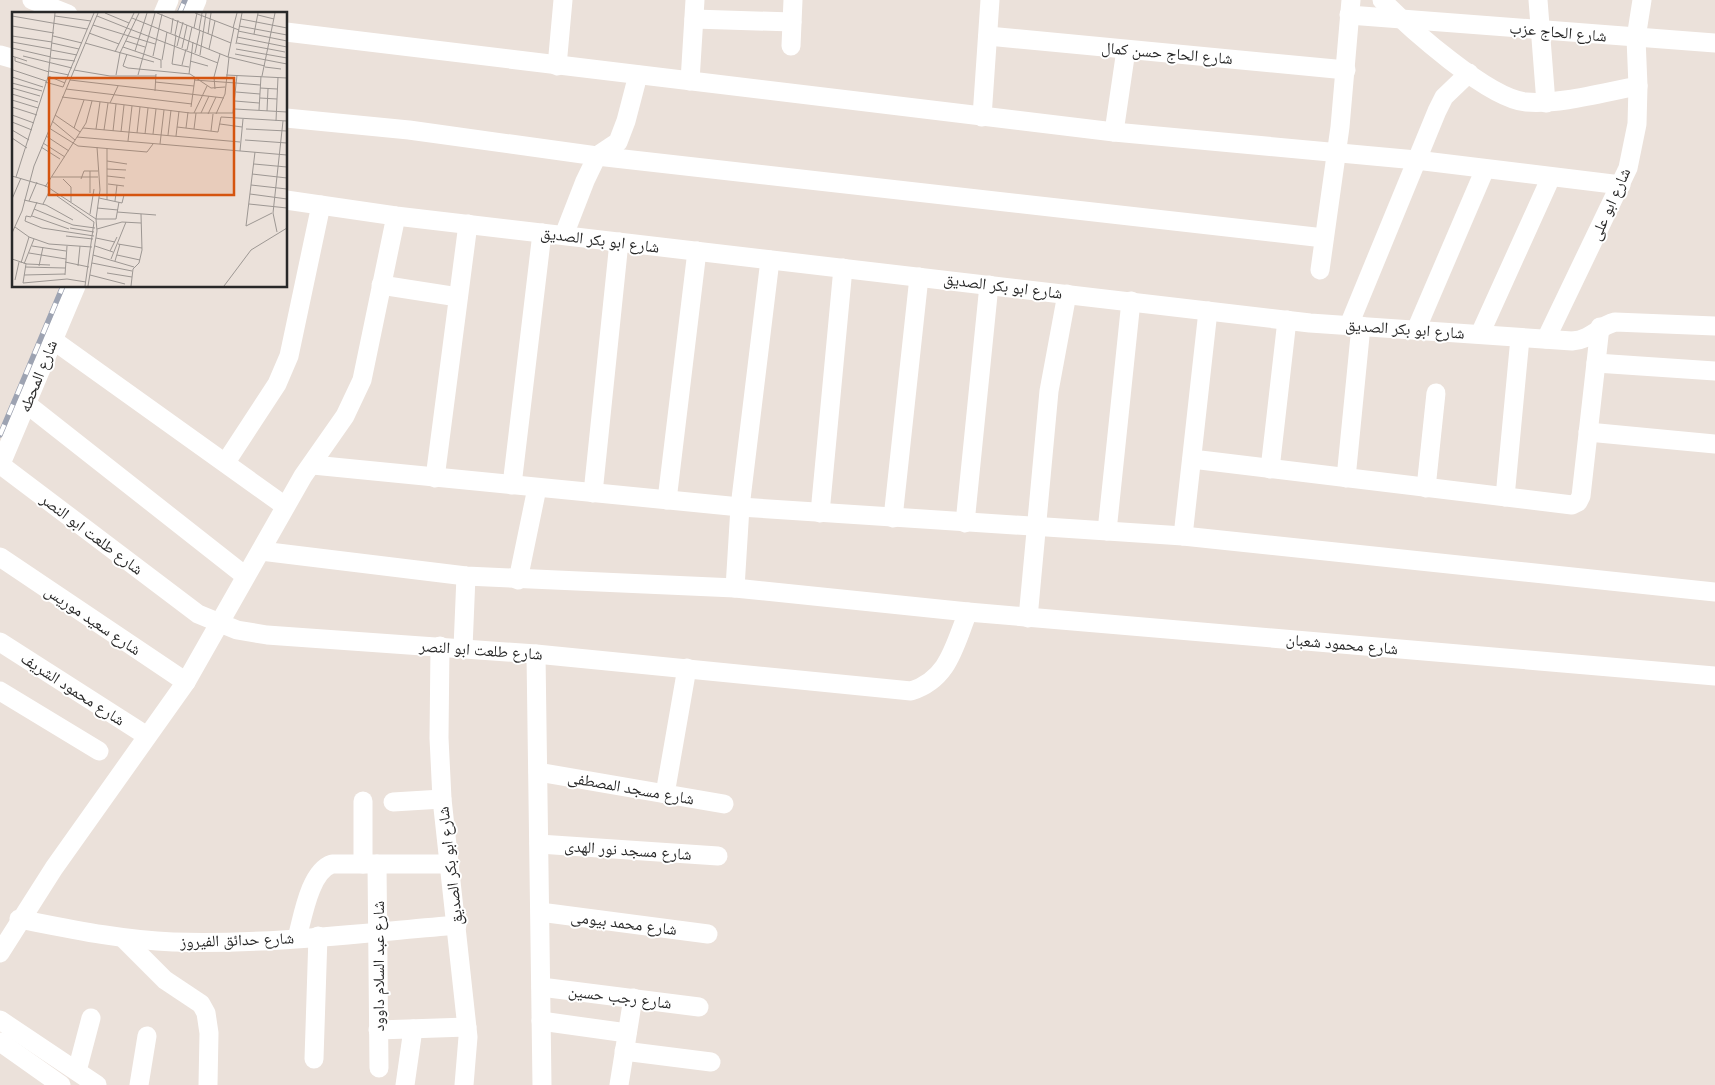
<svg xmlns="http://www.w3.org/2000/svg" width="1715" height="1085" font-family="'Space Grotesk','Noto Naskh Arabic',sans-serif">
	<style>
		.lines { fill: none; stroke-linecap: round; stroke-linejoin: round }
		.street { stroke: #fff; stroke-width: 19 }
		.rail-casing { stroke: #9da3b2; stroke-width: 5.5 }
		.rail { stroke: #fff; stroke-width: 4; stroke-dasharray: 11; stroke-linecap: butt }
		.labels { text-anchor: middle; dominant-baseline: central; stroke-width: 4; stroke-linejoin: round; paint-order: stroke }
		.street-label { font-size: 16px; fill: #282828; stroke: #fff }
		.inset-road { fill: none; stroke: #9d9793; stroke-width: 1 }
		.view { fill: #d5540f; fill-opacity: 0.15; stroke: #d5540f; stroke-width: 2.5 }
		.inset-edge { fill: none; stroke: #282828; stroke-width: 2.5 }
	</style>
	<rect width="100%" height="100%" fill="#ebe1da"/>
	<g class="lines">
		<g class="street">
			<path d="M 32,0 L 68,14"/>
			<path d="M 1382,0 C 1409,28 1489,99 1526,102 C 1559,105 1605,92 1638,86"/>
			<path d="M 1538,0 L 1546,103"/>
			<path d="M 163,14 L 169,0"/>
			<path d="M 191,14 L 197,0"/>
			<path d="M 1349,15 L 1715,43"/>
			<path d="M 694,19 L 792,22"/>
			<path d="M 286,32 L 1114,132 L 1416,160 L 1621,185"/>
			<path d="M 988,36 L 1346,70"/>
			<path d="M 791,46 L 793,0"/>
			<path d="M 0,55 L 14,59"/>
			<path d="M 557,66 L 563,0"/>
			<path d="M 690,81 L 695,0"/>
			<path d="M 982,117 L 990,0"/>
			<path d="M 286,118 L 409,130 L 597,156 L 1324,238"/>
			<path d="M 1114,132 L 1126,50"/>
			<path d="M 286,200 L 396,216 L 1310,323 L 1572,341 C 1593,339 1597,327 1615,322 L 1715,326"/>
			<path d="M 564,235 L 585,181 L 597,156 L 618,142 L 626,121 L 638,75"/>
			<path d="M 1320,270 L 1340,127 L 1351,0"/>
			<path d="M 381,285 L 458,297"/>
			<path d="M 1349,325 L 1437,111 L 1444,97 L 1469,73"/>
			<path d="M 1416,330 L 1485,169"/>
			<path d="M 1480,334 L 1551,177"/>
			<path d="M 1546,339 L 1628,168 L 1637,124 L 1638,86 L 1636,38 L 1642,0"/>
			<path d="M 53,340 L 285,506"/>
			<path d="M 1596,363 L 1715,371"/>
			<path d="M 28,405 L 244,575"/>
			<path d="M 1588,432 L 1715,444"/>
			<path d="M 1192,459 L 1572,505 L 1578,502 L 1581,496 L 1600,327"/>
			<path d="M 226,462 L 277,384 L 289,356 L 321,205"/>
			<path d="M 1,465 L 198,614 L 237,630 L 267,635 L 536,654 L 911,691 C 949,679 954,646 968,612"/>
			<path d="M 313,465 L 740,507 L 1183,536 L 1715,592"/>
			<path d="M 0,466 L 76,286"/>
			<path d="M 1270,469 L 1287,320"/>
			<path d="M 435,478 L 468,224"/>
			<path d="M 1346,478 L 1361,326"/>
			<path d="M 512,485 L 542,233"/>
			<path d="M 1426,488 L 1436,393"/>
			<path d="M 593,493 L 619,242"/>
			<path d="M 1505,497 L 1520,338"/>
			<path d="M 667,500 L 697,251"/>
			<path d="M 820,513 L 843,268"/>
			<path d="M 893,518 L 919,277"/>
			<path d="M 965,523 L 989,285"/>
			<path d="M 1107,531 L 1131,301"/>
			<path d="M 1183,536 L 1208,311"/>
			<path d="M 261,551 L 466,576 L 735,588 L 968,612 L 1715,676"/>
			<path d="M 0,557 L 186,682"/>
			<path d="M 518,580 L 537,488"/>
			<path d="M 735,588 L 740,507 L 770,260"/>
			<path d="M 1028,618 L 1049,391 L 1067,294"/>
			<path d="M 0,642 L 147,736"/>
			<path d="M 440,646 L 439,738 L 442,799 L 468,1037 L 464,1085"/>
			<path d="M 463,648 L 466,576"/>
			<path d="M 536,654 L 542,1085"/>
			<path d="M 0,691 L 99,751"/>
			<path d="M 538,772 L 724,804"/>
			<path d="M 665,794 L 687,668"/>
			<path d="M 363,801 L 363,864"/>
			<path d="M 393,802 L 442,799"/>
			<path d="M 539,844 L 718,856"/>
			<path d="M 377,864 L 379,1068"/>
			<path d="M 540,912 L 708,934"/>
			<path d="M 19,919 C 70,929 121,940 173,942 C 267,945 363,933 457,925"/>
			<path d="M 123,938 L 165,980 L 201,1004 L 206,1013 L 209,1033 L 208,1085"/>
			<path d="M 297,938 C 303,916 310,871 332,864 L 450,864"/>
			<path d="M 0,953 L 54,868 L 186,682 L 303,476 L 345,416 L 362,380 L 396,216"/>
			<path d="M 541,987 L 699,1007"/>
			<path d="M 0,1020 L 97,1085"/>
			<path d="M 541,1021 L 627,1033"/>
			<path d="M 378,1030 L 467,1027"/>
			<path d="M 0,1042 L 61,1085"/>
			<path d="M 624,1051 L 711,1062"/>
			<path d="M 314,1059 L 318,936"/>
			<path d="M 77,1071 L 91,1018"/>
			<path d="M 139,1085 L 147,1036"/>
			<path d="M 405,1085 L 413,1029"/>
			<path d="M 619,1085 L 633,998"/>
		</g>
		<defs>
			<g id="rail">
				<path d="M 179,14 L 185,0"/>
				<path d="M 0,435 L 63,286"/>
			</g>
		</defs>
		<use href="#rail" class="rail-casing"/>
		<use href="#rail" class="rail"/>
	</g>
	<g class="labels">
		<g class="street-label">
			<text transform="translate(1558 32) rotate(5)">شارع الحاج عزب</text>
			<text transform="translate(1167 53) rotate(5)">شارع الحاج حسن كمال</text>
			<text transform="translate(1610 204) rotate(-66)">شارع ابو على</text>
			<text transform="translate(600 240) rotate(7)">شارع ابو بكر الصديق</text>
			<text transform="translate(1003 286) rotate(7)">شارع ابو بكر الصديق</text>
			<text transform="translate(1405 329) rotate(4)">شارع ابو بكر الصديق</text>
			<text transform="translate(38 376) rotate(-68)">شارع المحطه</text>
			<text transform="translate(92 534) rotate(37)">شارع طلعت ابو النصر</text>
			<text transform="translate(93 620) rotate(34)">شارع سعيد موريس</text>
			<text transform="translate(1342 644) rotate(5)">شارع محمود شعبان</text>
			<text transform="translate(481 650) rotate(4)">شارع طلعت ابو النصر</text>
			<text transform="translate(73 689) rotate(33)">شارع محمود الشريف</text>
			<text transform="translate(631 788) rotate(10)">شارع مسجد المصطفى</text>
			<text transform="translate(628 850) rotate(4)">شارع مسجد نور الهدى</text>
			<text transform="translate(450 866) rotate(-97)">شارع ابو بكر الصديق</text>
			<text transform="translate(624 923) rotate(7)">شارع محمد بيومى</text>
			<text transform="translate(237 940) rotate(-2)">شارع حدائق الفيروز</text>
			<text transform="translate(378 966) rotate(-90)">شارع عبد السلام داوود</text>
			<text transform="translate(620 997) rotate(7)">شارع رجب حسين</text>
		</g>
	</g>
	<g transform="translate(12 12)">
		<rect width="275" height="275" fill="#ebe1da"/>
		<path class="inset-road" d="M 93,1 L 117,11M 145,1 L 219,31M 183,1 L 227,18M 246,3 L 262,7M 0,4 L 75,17M 43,4 L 79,9M 85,4 L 115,16M 120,6 L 216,45 L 253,54M 229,7 L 275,16M 81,13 L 143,32M 0,14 L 42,21M 227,14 L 275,23M 115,16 L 206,51M 182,16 L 185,1M 221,16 L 225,1M 187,18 L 190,1M 226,19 L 275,29M 77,21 L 107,32M 159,21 L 161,6M 196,22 L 199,1M 242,22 L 246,1M 163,23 L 166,8M 164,23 L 160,52 L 177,55M 0,24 L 40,30M 41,24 L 70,31M 225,25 L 275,35M 114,29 L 133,35M 0,30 L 39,37M 40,31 L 67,37M 73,31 L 142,50M 225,31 L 273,40M 224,32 L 230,1M 165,34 L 171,10M 111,35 L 149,48 L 149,56M 0,36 L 39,45M 170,36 L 175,13M 197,37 L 203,9M 224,37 L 275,46M 39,38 L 65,43M 175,38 L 180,15M 123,39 L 135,1M 103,40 L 122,1M 183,41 L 188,18M 115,42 L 111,54 L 116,56 L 178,62 L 199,76 L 213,75M 223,42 L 275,52M 188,43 L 194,1M 0,44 L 15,49M 11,44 L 60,56M 141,44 L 150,2M 3,45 L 3,49 L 37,60M 216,45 L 222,16M 39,46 L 63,49M 150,48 L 155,20M 178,49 L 196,54M 170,53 L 174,37M 253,55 L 269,57M 1,58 L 34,69M 62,58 L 98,64 L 144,64M 37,59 L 57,63M 177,62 L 181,30M 104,63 L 108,41 L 127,1M 126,63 L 143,1M 214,63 L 275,66M 36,64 L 53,71M 250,64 L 263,1M 0,65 L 31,75M 58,68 L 212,86M 182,68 L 224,71M 33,70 L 51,75 L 82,1M 143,70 L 182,74M 0,71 L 30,79M 224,71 L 248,73M 0,76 L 28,84M 248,76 L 265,77M 54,77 L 180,92M 203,77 L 202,65 L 208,42M 143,79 L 144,62M 224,80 L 248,82M 0,82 L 26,90M 50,85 L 178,101 L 221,101 L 225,63M 248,86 L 265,87M 0,88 L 26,96M 223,89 L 247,91M 98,91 L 106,74M 0,95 L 25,103M 179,95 L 183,66M 223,97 L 275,100M 247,98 L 249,64M 255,99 L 256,77M 182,101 L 195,74M 189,101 L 197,84M 196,102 L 204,85M 204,102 L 213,82 L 217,45M 0,103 L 22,111M 43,103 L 68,120M 209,105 L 275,109M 40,109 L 63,128M 264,109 L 266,65M 0,110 L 20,118M 208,112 L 230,115M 165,115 L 206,120 L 209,105M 37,116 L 66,134 L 135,140 L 141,132M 62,116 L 72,88M 71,116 L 228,130M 174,116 L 176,100M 84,117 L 88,90M 182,117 L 184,101M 234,117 L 275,119M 0,118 L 17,128M 92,118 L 96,91M 101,119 L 104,92M 199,119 L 201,102M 109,120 L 112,93M 125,121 L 128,95M 133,122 L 136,96M 141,122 L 144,97M 156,123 L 159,98M 34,124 L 57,139M 164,124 L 167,99M 65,125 L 275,143M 0,126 L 15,136M 233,128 L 275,131M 116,129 L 120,94M 31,131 L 53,145M 148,132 L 152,98M 29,135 L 48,147M 85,135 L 88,178 L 84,207 L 104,207 L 107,190M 95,136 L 95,188M 228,139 L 231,107M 243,140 L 234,214 L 260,201M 95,149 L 115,152M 242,152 L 275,155M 95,157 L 114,158M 78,159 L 78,181M 240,162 L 275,166M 0,164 L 34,174 L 84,207 L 85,219 L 76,274M 95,164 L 113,166M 4,165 L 36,65 L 43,1M 40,165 L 86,165M 51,167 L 59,175 L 59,190M 69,167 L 72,159 L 86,159M 96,172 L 112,174M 239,173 L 275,177M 33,175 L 74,111 L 80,89M 238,182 L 275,187M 45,184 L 82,210 L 73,274M 87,186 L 110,191 L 112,183M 0,187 L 9,166M 12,188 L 34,193 L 61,208M 17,189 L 25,170M 103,189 L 105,173M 31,192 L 38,178M 237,192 L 275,196M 85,196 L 106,198M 22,197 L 61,213 L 83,216M 105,200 L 144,203M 78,202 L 82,177M 14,204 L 13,209 L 30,216 L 82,224M 14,204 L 19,205 L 25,190M 20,204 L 57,217M 3,215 L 17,225 L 37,232 L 80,235M 58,216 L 82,220M 85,217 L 110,210 L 129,211M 265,220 L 261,201 L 271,109M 0,221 L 10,199 L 22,154 L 86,1M 54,224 L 81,227M 84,226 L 103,230M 106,232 L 130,236M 20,234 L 54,239M 83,234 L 101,240M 98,239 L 105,225M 17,241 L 54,247M 81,243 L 122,255M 105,243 L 128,248M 0,247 L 15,252 L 38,253M 99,247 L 114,210M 103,249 L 108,232M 53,250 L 77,255M 9,251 L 17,225M 80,251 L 120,259M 12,252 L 22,227M 14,252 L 11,271 L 55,267 L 74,270M 27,254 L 31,235M 66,254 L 68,234M 13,255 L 53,256M 95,261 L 120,265M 12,263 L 53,262M 53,263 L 55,234M 78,263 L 113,272M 3,268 L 7,250M 119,274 L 121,257 L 127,251 L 130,238 L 129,202M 212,274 L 239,238 L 275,216"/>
		<path class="view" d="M 37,66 L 222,66 L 222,183 L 37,183 Z"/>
		<rect width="275" height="275" class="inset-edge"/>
	</g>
</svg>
